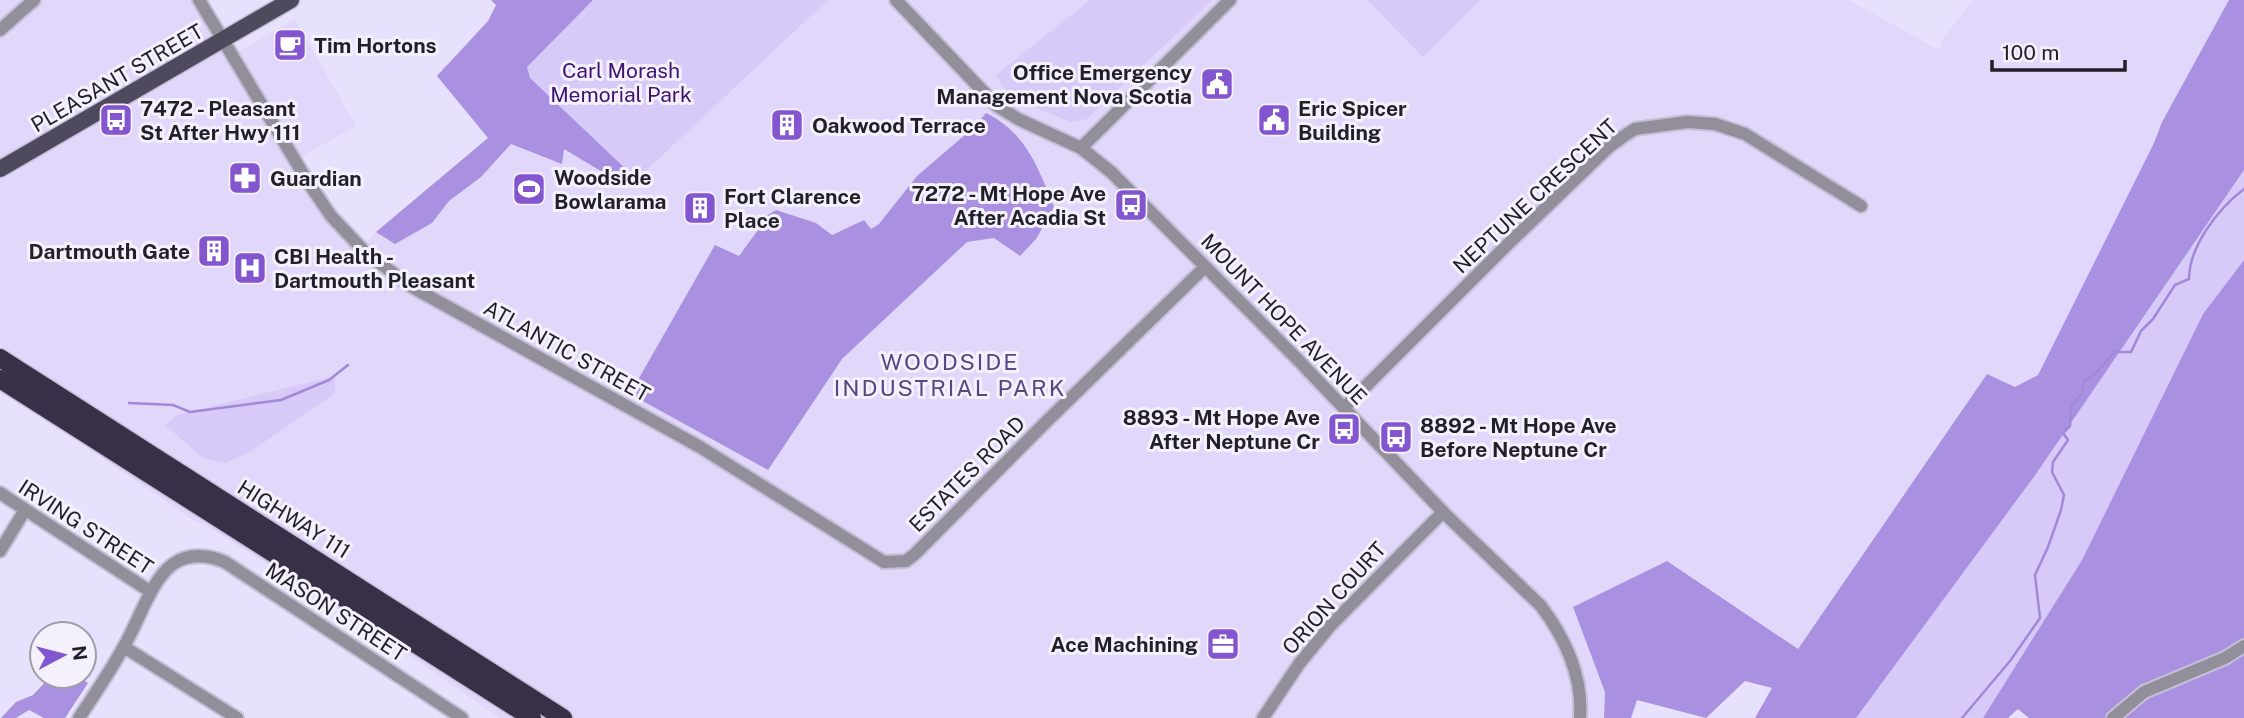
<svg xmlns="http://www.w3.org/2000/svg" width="2244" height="718" font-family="'Public Sans',sans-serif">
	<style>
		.built { fill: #e1d7fb; fill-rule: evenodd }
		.green { fill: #d7caf8 }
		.forest { fill: #a990e0 }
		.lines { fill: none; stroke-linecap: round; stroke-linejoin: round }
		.stream { stroke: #a289d8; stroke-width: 2.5 }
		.minor-casing { stroke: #c4bed7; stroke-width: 16 }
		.major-casing { stroke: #c4bed7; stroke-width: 19 }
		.highway-casing { stroke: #c4bed7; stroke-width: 21 }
		.minor { stroke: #928f9b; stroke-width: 12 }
		.major { stroke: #4e495d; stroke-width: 16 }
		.highway { stroke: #373047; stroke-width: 18 }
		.labels { text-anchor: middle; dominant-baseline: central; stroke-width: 6; stroke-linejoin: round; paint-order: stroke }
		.poi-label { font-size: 21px; font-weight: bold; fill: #221f29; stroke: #f4f1fd; text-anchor: start }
		.park-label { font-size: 21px; fill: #3e1371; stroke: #f4f1fd }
		.street-label { font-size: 21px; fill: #221f29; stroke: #f4f1fd }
		.neighbourhood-label { font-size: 23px; letter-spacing: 2px; fill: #5b4684; stroke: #f4f1fd }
	</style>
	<rect width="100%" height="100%" fill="#e8e1fd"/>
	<path class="built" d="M 0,0 L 198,0 L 233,55 L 295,19 L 356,126 L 294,161 L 362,246 L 376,232 L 488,138 L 513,113 L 631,185 L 828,0 L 1090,0 L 996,75 L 1071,122 L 1087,118 L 1212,0 L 1367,0 L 1423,57 L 1481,0 L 1849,0 L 1939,50 L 1944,37 L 1973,0 L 2229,0 L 2162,122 L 2154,143 L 2038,375 L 2015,387 L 1987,374 L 1798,649 L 1667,561 L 1574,606 L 1605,692 L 1603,718 L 500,718 L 360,622 L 208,527 L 191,519 L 69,435 L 0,379 ZM 986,113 L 994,238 L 967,242 L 842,359 L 768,470 L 716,246 L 739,256 L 776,210 L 816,223 L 832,235 L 863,220 L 871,229 L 879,224 L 917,176 L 973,128 Z"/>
	<g class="green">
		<path d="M 539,0 L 828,0 L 631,185 L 441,69 Z"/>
		<path d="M 1090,0 L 1212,0 L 1087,119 L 1071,122 L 1008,96 L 996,75 Z"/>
		<path d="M 1367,0 L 1481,0 L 1423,57 Z"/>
		<path d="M 2244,170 L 2244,260 L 2203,314 L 2082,560 L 1983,718 L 1856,718 L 2036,474 Z"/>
		<path d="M 335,376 L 335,393 L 250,452 L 225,463 L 203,458 L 165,425 L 177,415 Z"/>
	</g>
	<g class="forest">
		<path d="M 491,0 L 593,0 L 527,67 L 530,78 L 631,174 L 624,185 L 564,149 L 562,164 L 511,144 L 481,177 L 449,201 L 432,223 L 395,244 L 376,232 L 488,138 L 437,76 L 488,21 L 496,5 Z"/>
		<path d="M 2229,0 L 2244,0 L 2244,170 L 2036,474 L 1856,718 L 1755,718 L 1772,688 L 1745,681 L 1706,718 L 1637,700 L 1631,718 L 1604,718 L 1605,692 L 1573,607 L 1667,561 L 1798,649 L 1987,374 L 2015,387 L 2038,375 L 2154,143 L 2162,122 Z"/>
		<path d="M 986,113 C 1026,133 1038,167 1054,207 L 1036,239 L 1020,256 L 994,238 L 967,242 L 842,359 L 768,470 L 630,394 L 715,245 L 739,256 L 758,230 L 758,221 L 776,210 L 816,223 L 832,235 L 864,220 L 871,229 L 879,224 L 917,176 L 973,128 Z"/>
		<path d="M 2244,260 L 2244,718 L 2029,718 L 2018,709 L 2008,718 L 1983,718 L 2082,560 L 2203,314 Z"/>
		<path d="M 51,676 L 77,676 L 88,683 L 65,718 L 44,718 L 29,710 L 16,718 L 1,718 L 16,702 L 33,695 Z"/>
	</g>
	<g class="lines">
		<g class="stream">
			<path d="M 129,403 L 173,405 L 190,412 L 281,400 L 329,380 L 348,365"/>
			<path d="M 1962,718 L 2010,661 L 2040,618 L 2035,575 L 2048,547 L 2061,510 L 2064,495 L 2052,472 L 2053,462 L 2068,440 L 2063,433 L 2070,426 L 2071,407 L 2082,393 L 2084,381 L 2094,375 L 2115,352 L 2131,352 L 2141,331 L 2153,319 L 2175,285 L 2189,279 C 2189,246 2219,208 2244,189"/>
		</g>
		<defs>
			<g id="minor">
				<path d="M 199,0 L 308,182 L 331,216 L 366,253 L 412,287 L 700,447 L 884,562 L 906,561 L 915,554 L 1045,423 L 1205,267"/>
				<path d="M 896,0 L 997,106 L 1018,119 L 1081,148 L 1111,172 L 1300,362 L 1447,516 L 1541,606 C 1565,638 1583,677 1580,718"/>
				<path d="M 0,30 L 34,0"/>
				<path d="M 1081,148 L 1230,0"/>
				<path d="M 1344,408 L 1506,246 L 1610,146 L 1624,136 L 1635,129 L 1687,122 L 1715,124 L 1745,134 L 1861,206"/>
				<path d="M 0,493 L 151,592"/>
				<path d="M 0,551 L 25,510"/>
				<path d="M 124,647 L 237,718"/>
				<path d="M 79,718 C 94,695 110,672 123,648 C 138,624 150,581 173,564 C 189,553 208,555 225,562 L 462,718"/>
				<path d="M 1263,718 L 1299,664 L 1331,625 L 1443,512"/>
				<path d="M 2113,718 L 2144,692 L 2225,658 L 2244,646"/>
			</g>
			<path id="major" d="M 0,169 L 291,0"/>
			<g id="highway">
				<path d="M 0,358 L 563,718"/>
				<path d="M 0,379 L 532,718"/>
			</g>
		</defs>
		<use href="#minor" class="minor-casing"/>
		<use href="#major" class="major-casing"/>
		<use href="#highway" class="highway-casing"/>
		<use href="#minor" class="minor"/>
		<use href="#major" class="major"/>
		<use href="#highway" class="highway"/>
	</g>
	<defs>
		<symbol id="cafe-square" viewBox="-11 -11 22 22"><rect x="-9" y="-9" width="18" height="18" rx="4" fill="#8355ce" stroke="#f4f1fd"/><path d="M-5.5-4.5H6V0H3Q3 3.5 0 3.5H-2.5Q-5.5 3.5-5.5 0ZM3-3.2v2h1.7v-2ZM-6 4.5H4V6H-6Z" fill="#fff"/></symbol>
		<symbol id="civic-square" viewBox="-11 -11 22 22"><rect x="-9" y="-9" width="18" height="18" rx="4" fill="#8355ce" stroke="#f4f1fd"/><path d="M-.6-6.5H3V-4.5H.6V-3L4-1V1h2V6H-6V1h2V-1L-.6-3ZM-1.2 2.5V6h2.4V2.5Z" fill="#fff"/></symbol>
		<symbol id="bus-square" viewBox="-11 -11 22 22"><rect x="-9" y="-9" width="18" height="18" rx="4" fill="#8355ce" stroke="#f4f1fd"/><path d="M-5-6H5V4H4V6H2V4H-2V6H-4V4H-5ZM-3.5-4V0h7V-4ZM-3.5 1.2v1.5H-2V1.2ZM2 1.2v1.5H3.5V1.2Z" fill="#fff"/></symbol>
		<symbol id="building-square" viewBox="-11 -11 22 22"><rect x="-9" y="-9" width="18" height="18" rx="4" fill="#8355ce" stroke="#f4f1fd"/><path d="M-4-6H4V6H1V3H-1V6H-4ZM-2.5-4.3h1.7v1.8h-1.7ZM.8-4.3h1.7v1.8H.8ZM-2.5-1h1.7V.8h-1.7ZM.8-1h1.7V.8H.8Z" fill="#fff"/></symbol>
		<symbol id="pharmacy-square" viewBox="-11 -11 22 22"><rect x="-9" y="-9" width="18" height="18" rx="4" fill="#8355ce" stroke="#f4f1fd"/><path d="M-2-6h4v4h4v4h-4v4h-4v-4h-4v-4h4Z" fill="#fff"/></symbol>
		<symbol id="stadium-square" viewBox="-11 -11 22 22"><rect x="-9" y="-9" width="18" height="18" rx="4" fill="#8355ce" stroke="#f4f1fd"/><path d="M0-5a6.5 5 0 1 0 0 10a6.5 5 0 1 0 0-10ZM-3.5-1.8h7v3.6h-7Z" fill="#fff"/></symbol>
		<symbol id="hospital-square" viewBox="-11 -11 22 22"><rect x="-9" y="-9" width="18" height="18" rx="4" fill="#8355ce" stroke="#f4f1fd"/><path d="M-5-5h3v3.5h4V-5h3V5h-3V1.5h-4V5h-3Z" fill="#fff"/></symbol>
		<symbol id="office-square" viewBox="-11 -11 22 22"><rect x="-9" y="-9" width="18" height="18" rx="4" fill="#8355ce" stroke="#f4f1fd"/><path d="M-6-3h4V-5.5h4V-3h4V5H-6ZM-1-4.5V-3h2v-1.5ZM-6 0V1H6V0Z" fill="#fff"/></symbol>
	</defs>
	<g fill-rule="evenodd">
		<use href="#cafe-square" x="271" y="26" width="38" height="38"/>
		<use href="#civic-square" x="1198" y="65" width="38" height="38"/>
		<use href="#bus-square" x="97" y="101" width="38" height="38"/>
		<use href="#civic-square" x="1255" y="101" width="38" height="38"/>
		<use href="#building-square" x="768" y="106" width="38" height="38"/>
		<use href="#pharmacy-square" x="226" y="159" width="38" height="38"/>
		<use href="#stadium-square" x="510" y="170" width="38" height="38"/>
		<use href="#bus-square" x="1112" y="186" width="38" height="38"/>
		<use href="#building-square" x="681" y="189" width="38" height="38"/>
		<use href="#building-square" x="195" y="232" width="38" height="38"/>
		<use href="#hospital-square" x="231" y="249" width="38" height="38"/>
		<use href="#bus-square" x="1325" y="410" width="38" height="38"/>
		<use href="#bus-square" x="1377" y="418" width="38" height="38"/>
		<use href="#office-square" x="1204" y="625" width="38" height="38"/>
	</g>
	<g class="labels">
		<g class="poi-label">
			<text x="314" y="45">Tim Hortons</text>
			<text x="1192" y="72" text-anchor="end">Office Emergency<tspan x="1192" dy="24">Management Nova Scotia</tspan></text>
			<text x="140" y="108">7472 - Pleasant<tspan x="140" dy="24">St After Hwy 111</tspan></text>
			<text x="1298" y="108">Eric Spicer<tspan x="1298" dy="24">Building</tspan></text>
			<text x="812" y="125">Oakwood Terrace</text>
			<text x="554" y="177">Woodside<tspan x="554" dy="24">Bowlarama</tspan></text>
			<text x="270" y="178">Guardian</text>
			<text x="1106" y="193" text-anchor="end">7272 - Mt Hope Ave<tspan x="1106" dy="24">After Acadia St</tspan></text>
			<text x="724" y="196">Fort Clarence<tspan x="724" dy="24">Place</tspan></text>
			<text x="190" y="251" text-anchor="end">Dartmouth Gate</text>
			<text x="274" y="256">CBI Health -<tspan x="274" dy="24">Dartmouth Pleasant</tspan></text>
			<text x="1320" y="417" text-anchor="end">8893 - Mt Hope Ave<tspan x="1320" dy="24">After Neptune Cr</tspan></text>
			<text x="1420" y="425">8892 - Mt Hope Ave<tspan x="1420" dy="24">Before Neptune Cr</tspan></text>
			<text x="1198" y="644" text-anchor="end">Ace Machining</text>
		</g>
		<g class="park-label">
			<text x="621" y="70">Carl Morash<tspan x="621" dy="24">Memorial Park</tspan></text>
		</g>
		<g class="street-label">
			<text transform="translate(117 78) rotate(-30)">PLEASANT STREET</text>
			<text transform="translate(1535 196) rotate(-43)">NEPTUNE CRESCENT</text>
			<text transform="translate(1284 319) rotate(46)">MOUNT HOPE AVENUE</text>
			<text transform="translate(567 351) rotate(29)">ATLANTIC STREET</text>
			<text transform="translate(967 474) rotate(-45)">ESTATES ROAD</text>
			<text transform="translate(294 519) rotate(32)">HIGHWAY 111</text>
			<text transform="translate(86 527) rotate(33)">IRVING STREET</text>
			<text transform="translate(1334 598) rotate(-48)">ORION COURT</text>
			<text transform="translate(336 612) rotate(33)">MASON STREET</text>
		</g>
		<g class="neighbourhood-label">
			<text x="950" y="361">WOODSIDE<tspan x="950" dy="26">INDUSTRIAL PARK</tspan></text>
		</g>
	</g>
	<g transform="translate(63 655) rotate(83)"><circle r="33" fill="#f4f1fd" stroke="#a09da8" stroke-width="2"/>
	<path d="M0-5L12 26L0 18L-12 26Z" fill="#8355ce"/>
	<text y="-10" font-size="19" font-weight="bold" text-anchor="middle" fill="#221f29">N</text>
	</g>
	<path d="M1992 60v10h133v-10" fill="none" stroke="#221f29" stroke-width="3.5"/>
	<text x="2002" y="60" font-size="21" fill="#221f29" stroke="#f4f1fd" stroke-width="5" paint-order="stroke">100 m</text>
</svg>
